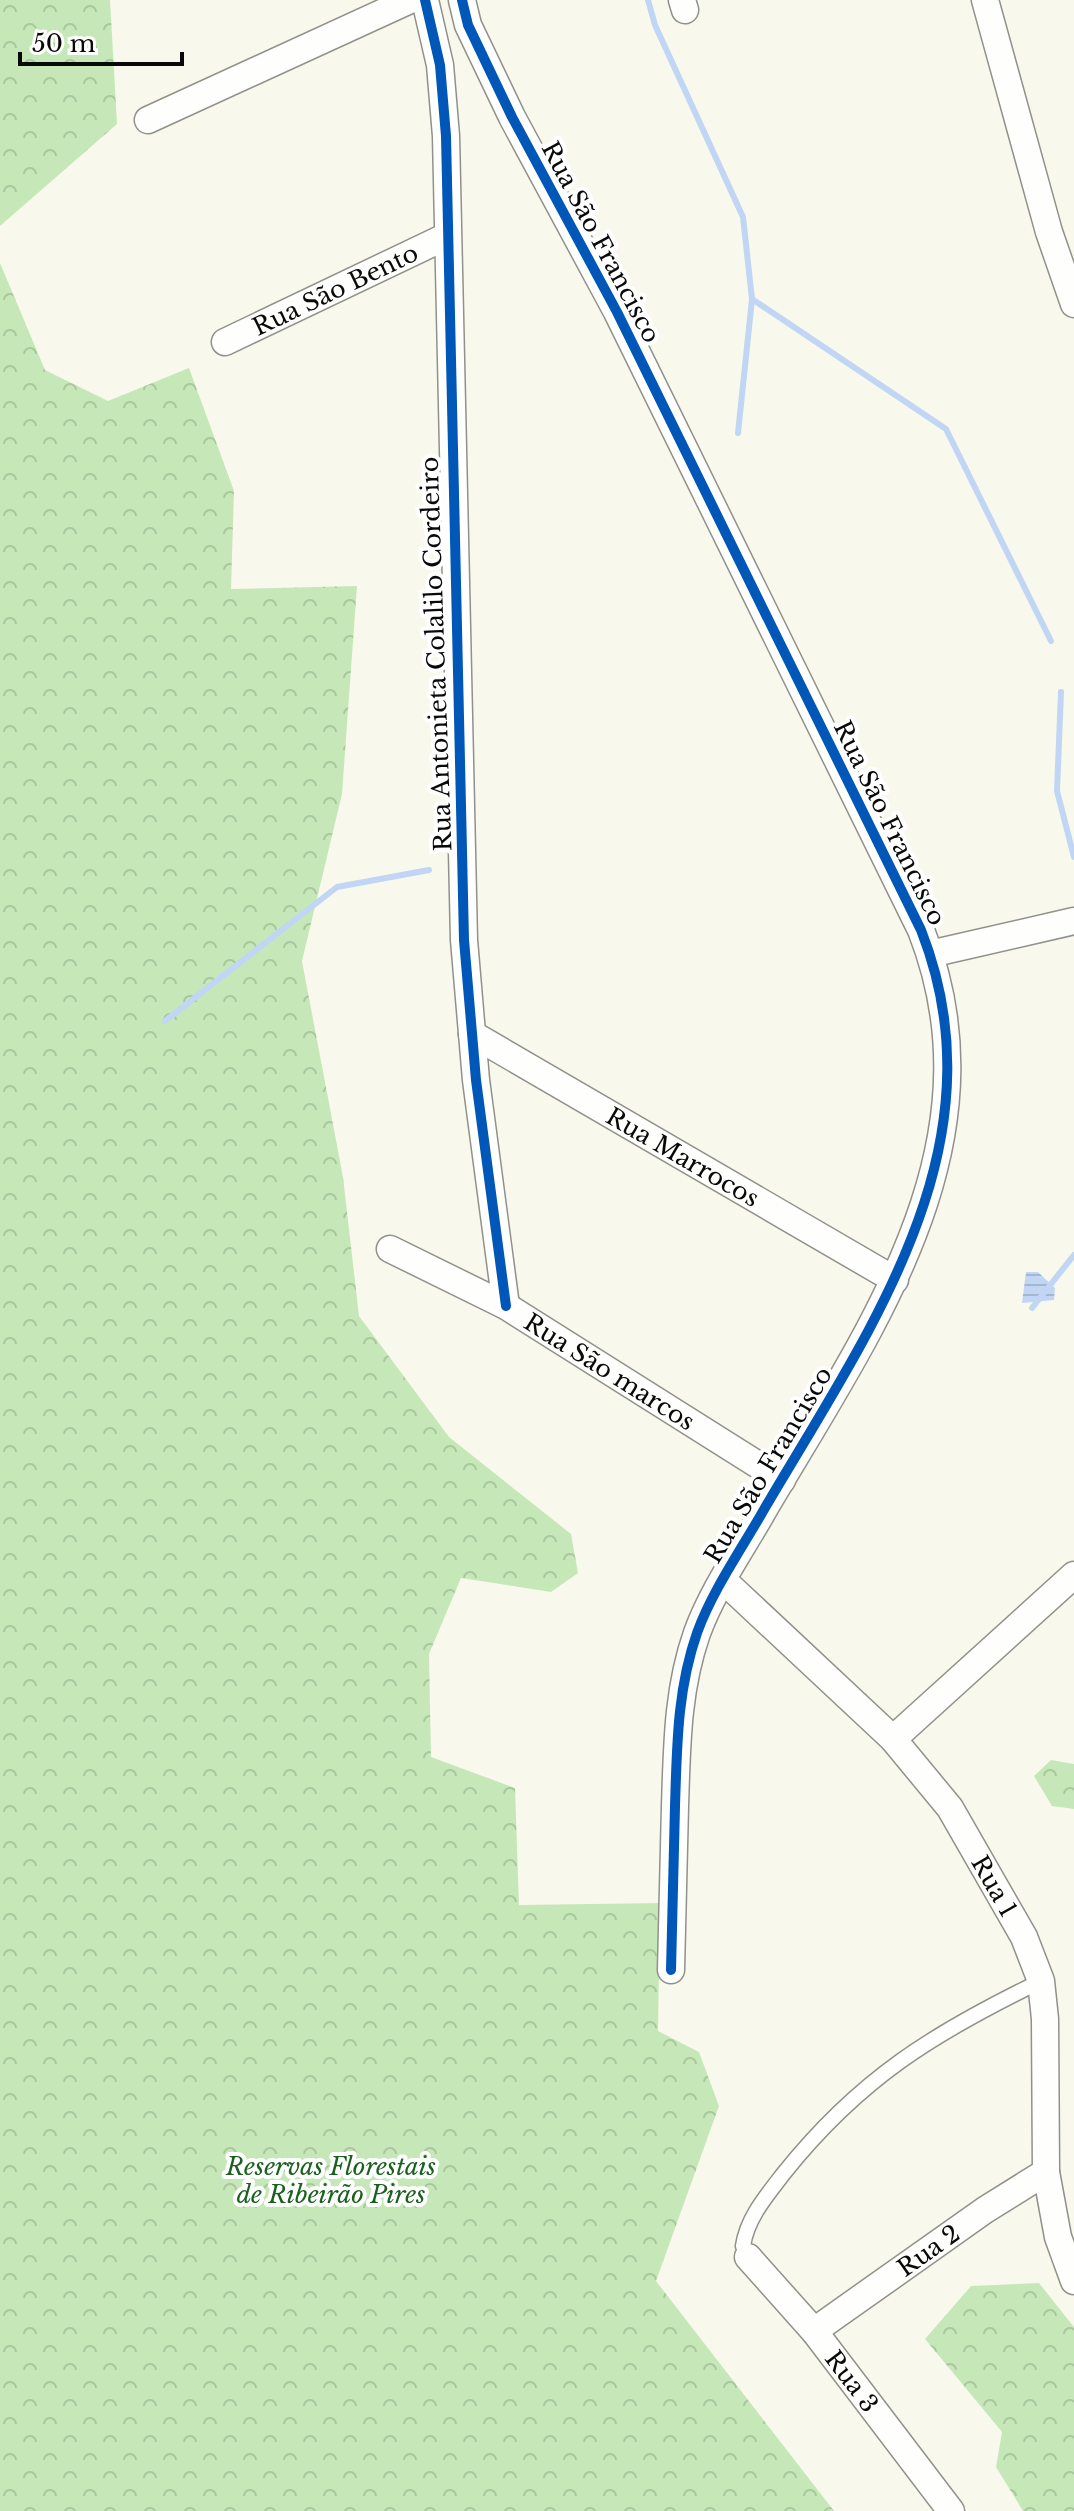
<svg xmlns="http://www.w3.org/2000/svg" width="1074" height="2511" font-family="'Libre Baskerville',serif">
	<style>
		.forest { fill: url(#forest-crowns) }
		.water { fill: url(#water-rules) }
		.lines { fill: none; stroke-linecap: round; stroke-linejoin: round }
		.stream { stroke: #c1d5f4; stroke-width: 6 }
		.service-casing { stroke: #91918b; stroke-width: 17 }
		.minor-casing { stroke: #91918b; stroke-width: 29 }
		.service { stroke: #fefefc; stroke-width: 14 }
		.minor { stroke: #fefefc; stroke-width: 26 }
		.cycleway-casing { stroke: #fff; stroke-width: 15 }
		.cycleway { stroke: #0057b8; stroke-width: 10 }
		.labels { text-anchor: middle; dominant-baseline: central; stroke-width: 8; stroke-linejoin: round; paint-order: stroke }
		.street-label { font-size: 24px; fill: #090909; stroke: #fff }
		.park-label { font-size: 24px; font-style: italic; fill: #1a611e; stroke: #fff }
	</style>
	<defs>
		<pattern id="forest-crowns" width="20" height="18" patternUnits="userSpaceOnUse" patternTransform="scale(2)"><rect width="20" height="18" fill="#c6e8b9"/><path d="M2 6a3 3 0 1 1 6 0M12 15a3 3 0 1 1 6 0" fill="none" stroke="#a9c69e"/></pattern>
		<pattern id="water-rules" width="6" height="5" patternUnits="userSpaceOnUse" patternTransform="scale(2)"><rect width="6" height="5" fill="#c1d5f4"/><path d="M0 2.5h6" fill="none" stroke="#a4b6d0"/></pattern>
	</defs>
	<rect width="100%" height="100%" fill="#f8f9ec"/>
	<g class="forest">
		<path d="M 0,0 L 110,0 L 117,124 L 0,226 Z"/>
		<path d="M 0,263 L 45,370 L 108,401 L 189,368 L 234,491 L 231,589 L 357,586 L 342,794 L 302,961 L 343,1177 L 359,1316 L 449,1437 L 571,1534 L 578,1573 L 551,1592 L 461,1578 L 429,1654 L 431,1757 L 515,1788 L 519,1905 L 660,1903 L 658,2031 L 699,2052 L 719,2106 L 656,2281 L 834,2511 L 0,2511 Z"/>
		<path d="M 1051,1760 L 1074,1764 L 1074,1809 L 1052,1806 L 1034,1776 Z"/>
		<path d="M 1039,2283 L 1074,2327 L 1074,2511 L 1023,2511 L 996,2467 L 1002,2432 L 925,2339 L 971,2286 Z"/>
	</g>
	<path class="water" d="M 1026,1272 L 1038,1272 L 1055,1288 L 1054,1300 L 1022,1303 Z"/>
	<g class="lines">
		<g class="stream">
			<path d="M 648,0 L 655,25 L 743,217 L 752,299 L 946,429 L 1051,641"/>
			<path d="M 738,433 L 752,299"/>
			<path d="M 1061,692 L 1057,791 L 1074,857"/>
			<path d="M 165,1021 L 337,887 L 429,870"/>
			<path d="M 1032,1308 L 1074,1255"/>
		</g>
		<defs>
			<path id="service" d="M 748,2257 L 743,2246 C 747,2218 767,2195 784,2173 C 860,2078 934,2033 1041,1981"/>
			<g id="minor">
				<path d="M 425,0 L 440,65 L 446,136 L 464,940 L 476,1080 L 506,1306"/>
				<path d="M 462,0 L 468,25 L 512,117 L 617,312 L 921,930 C 1005,1144 870,1329 766,1506 C 743,1547 713,1589 697,1633 C 677,1690 677,1747 675,1806 C 674,1861 672,1915 671,1970"/>
				<path d="M 682,0 L 685,10"/>
				<path d="M 985,0 L 1049,232 L 1074,304"/>
				<path d="M 148,120 L 410,0"/>
				<path id="s1" d="M 225,342 L 445,237"/>
				<path d="M 930,954 L 1074,921"/>
				<path id="s2" d="M 472,1034 L 895,1280"/>
				<path id="s3" d="M 390,1249 L 506,1306 L 782,1480"/>
				<path id="s4" d="M 723,1580 L 893,1739 L 950,1808 L 1024,1937 L 1041,1981 L 1045,2019 L 1046,2172 L 1058,2237 L 1074,2281"/>
				<path d="M 893,1739 L 1074,1575"/>
				<path id="s5" d="M 748,2257 L 814,2331 L 951,2511"/>
				<path id="s6" d="M 814,2331 L 985,2210 L 1046,2172"/>
			</g>
		</defs>
		<use href="#service" class="service-casing"/>
		<use href="#minor" class="minor-casing"/>
		<use href="#service" class="service"/>
		<use href="#minor" class="minor"/>
		<defs>
			<g id="cycleway">
				<path d="M 425,0 L 440,65 L 446,136 L 464,940 L 476,1080 L 506,1306"/>
				<path d="M 462,0 L 468,25 L 512,117 L 617,312 L 921,930 C 1005,1144 870,1329 766,1506 C 743,1547 713,1589 697,1633 C 677,1690 677,1747 675,1806 C 674,1861 672,1915 671,1970"/>
			</g>
		</defs>
		<use href="#cycleway" class="cycleway-casing"/>
		<use href="#cycleway" class="cycleway"/>
	</g>
	<g class="labels">
		<g class="street-label">
			<text transform="translate(601 242) rotate(62)">Rua São Francisco</text>
			<text stroke="none"><textPath href="#s1" startOffset="122">Rua São Bento</textPath></text>
			<text transform="translate(436 654) rotate(-92)">Rua Antonieta Colalilo Cordeiro</text>
			<text transform="translate(890 823) rotate(64)">Rua São Francisco</text>
			<text stroke="none"><textPath href="#s2" startOffset="244">Rua Marrocos</textPath></text>
			<text stroke="none"><textPath href="#s3" startOffset="252">Rua São marcos</textPath></text>
			<text transform="translate(768 1465) rotate(-59)">Rua São Francisco</text>
			<text stroke="none"><textPath href="#s4" startOffset="412">Rua 1</textPath></text>
			<text stroke="none"><textPath href="#s6" startOffset="140">Rua 2</textPath></text>
			<text stroke="none"><textPath href="#s5" startOffset="162">Rua 3</textPath></text>
		</g>
		<g class="park-label">
			<text x="331" y="2166">Reservas Florestais<tspan x="331" dy="28">de Ribeirão Pires</tspan></text>
		</g>
	</g>
	<path d="M20 52v12h162v-12" fill="none" stroke="#090909" stroke-width="4"/>
	<text x="32" y="52" font-size="24" fill="#090909" stroke="#ffffff" stroke-width="6" paint-order="stroke">50 m</text>
</svg>
